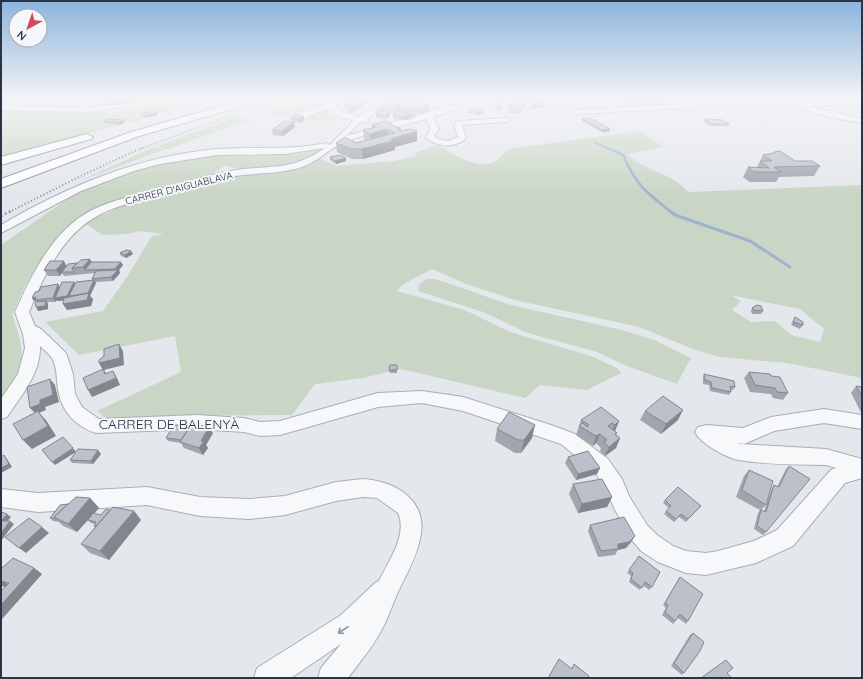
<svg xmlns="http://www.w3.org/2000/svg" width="863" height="679" font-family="Quicksand,sans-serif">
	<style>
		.green { fill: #c9d6c5; fill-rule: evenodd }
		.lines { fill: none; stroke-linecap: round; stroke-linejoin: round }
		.stream-far2 { stroke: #9fb4cc; stroke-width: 2 }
		.stream-far1 { stroke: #9fb4cc; stroke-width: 2.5 }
		.stream { stroke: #9fb4cc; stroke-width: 3 }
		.minor-casing { stroke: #a9aeb7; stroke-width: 2 }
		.highway-casing { stroke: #8b94a3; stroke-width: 2 }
		.minor { fill: #f7f8fa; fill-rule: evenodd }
		.highway { fill: #fff; fill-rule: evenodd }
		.rail-far2 { stroke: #7d8696; stroke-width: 1.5; stroke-dasharray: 1 2; stroke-linecap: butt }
		.rail-far1 { stroke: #7d8696; stroke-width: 2; stroke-dasharray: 1 2.5; stroke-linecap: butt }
		.rail { stroke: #7d8696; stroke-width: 2.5; stroke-dasharray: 1.5 3; stroke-linecap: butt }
		.wall { fill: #a1a5ae; fill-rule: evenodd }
		.shaded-wall { fill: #83868d }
		.building { fill: #bbc0ca; stroke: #83868d }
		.oneway { stroke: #9196a0 }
		.labels { text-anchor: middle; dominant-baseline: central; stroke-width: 4; stroke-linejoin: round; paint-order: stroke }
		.far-street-label { font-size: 10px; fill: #2b3445; stroke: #f4f6f9 }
		.near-street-label { font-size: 14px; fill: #2b3445; stroke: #f4f6f9 }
	</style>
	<rect width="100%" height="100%" fill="#e4e7ec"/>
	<g class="green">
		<path d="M 191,99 L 214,99 L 1,158 L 1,111 L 103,112 Z"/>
		<path d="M 313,99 L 338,119 L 324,121 L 269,116 L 270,112 L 282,107 Z"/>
		<path d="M 235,117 L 249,120 L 168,149 L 157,146 Z"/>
		<path d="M 640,131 L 663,147 L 627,154 C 645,172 670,171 688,192 L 862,185 L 862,378 L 787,363 L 719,357 L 693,349 L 639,327 L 515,300 L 466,284 L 432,269 L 402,285 L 397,291 L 465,310 L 510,332 L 591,356 L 617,368 L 621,373 L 587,390 L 540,385 L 525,398 L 401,369 L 363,378 L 315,384 L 292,415 L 176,416 L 108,420 L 97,411 L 181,372 L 175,336 L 79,355 L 45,322 L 103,311 L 127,277 L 152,236 L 164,234 L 140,231 L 127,234 L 102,235 L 85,223 L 123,206 L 212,180 L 247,174 L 281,172 L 298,169 L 319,158 L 337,166 L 394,161 L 418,156 L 414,153 L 438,145 C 454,154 475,170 494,162 C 499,160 504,153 508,149 ZM 730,295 L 800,309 L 824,329 L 820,342 L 791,335 L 775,321 L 751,322 L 732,310 L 741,301 Z"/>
		<path d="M 154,147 L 166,149 L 82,180 Z"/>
		<path d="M 328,147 L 294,164 L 245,171 L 225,165 L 211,175 L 122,200 L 84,217 L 50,249 L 26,284 L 12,314 C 25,351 28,368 1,399 L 1,245 L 79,191 L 141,167 L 208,156 L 297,154 Z"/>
		<path d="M 426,279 L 436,279 L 511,305 L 622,330 L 654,340 L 691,358 L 677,384 L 627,366 L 597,352 L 528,333 L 483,312 L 418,291 L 419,285 Z"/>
	</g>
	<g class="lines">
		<path class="stream-far2" d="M 594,142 L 610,149"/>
		<path class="stream-far1" d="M 608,148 L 623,155 C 636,185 646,192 671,212"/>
		<path class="stream" d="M 670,211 L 675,215 L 750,241 L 790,267"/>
		<defs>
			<g id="minor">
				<path d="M 154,99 L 172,99 L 89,112 L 1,110 L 1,106 L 89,108 Z"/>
				<path d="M 225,99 L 216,103 L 213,101 L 215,99 Z"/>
				<path d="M 324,99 L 331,103 L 341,99 L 351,99 L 335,106 L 346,113 L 359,117 L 385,99 L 393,99 L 366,119 L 369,119 L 369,123 L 361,122 L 346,136 L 443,108 L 437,107 L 429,99 L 436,99 L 441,104 L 454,105 L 457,107 L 455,110 L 433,117 L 439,129 L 434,136 C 442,142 450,142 458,137 L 454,125 L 457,121 L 506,118 L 510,120 L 506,122 L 462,125 L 466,138 C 456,148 436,148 426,137 L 431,129 L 426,119 C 399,127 371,131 345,142 C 327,149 317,164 295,169 C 275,174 255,173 235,176 C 211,180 187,188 164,194 C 143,200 121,204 101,214 C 63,233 44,275 29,312 L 35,326 L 41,329 L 66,353 L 73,374 L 75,394 L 82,407 L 99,419 L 197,415 L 244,418 L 260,422 L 280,421 L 378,393 L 422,391 L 463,397 L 554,426 L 575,434 L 608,459 L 622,479 L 629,496 L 647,525 L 657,535 L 673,546 L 686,551 L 706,553 L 718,551 L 754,541 L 777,530 L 831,470 L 836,468 L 826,465 C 798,464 766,465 739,460 C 726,458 700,443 695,432 L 698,427 L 707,425 L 743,428 L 771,417 L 824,409 L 862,415 L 862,429 L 824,423 L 774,431 L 744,444 L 737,443 L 740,444 L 826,449 L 862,459 L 862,478 L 845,483 L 793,546 L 756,563 L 706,575 L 686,573 L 658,562 L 641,551 L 631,539 L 614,508 L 606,489 L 594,471 L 561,444 L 463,411 L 422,403 L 378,407 L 280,435 L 260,436 L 244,432 L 197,429 L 96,433 C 77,427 63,413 59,394 C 56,383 58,371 53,360 C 51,355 44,350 40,346 C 41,373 21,396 7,417 L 1,419 L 1,399 L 18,374 L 25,348 L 23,334 L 15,312 C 32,274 53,230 92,210 C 114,199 139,195 162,189 C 186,182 211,174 236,170 C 272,165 292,171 325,148 L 285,154 L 217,155 L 160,164 L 134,171 L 81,191 L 1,233 L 1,225 C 68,186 139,156 217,149 C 254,146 290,151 326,143 L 330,145 L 354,120 L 340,117 L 329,108 L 307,117 L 302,121 L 295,119 L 301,113 L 325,105 L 321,101 Z"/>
				<path d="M 512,99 L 607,99 L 610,101 L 607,103 L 522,102 L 477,107 L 468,103 L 471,101 L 477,103 Z"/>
				<path d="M 778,99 L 785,99 L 805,105 L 808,102 L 862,100 L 862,104 L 809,106 L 862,119 L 862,123 L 829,117 L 792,105 L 789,107 L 757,104 L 576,114 L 573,112 L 576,110 L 757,100 L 782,102 L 779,101 Z"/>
				<path d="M 363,479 C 396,481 429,501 420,539 C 416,558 406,575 398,592 C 392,605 388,619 381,631 C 372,648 359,663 348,678 L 318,678 L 321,668 L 341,644 L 291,678 L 254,678 L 257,668 L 341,615 L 375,583 L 379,581 C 388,562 408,535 398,513 L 377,498 L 363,497 L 336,501 L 285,515 L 249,519 L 200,516 L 147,505 L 38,512 L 1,507 L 1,489 L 38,493 L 147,487 L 200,497 L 249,499 L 285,496 L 336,482 Z"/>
			</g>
			<g id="highway">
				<path d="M 246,99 L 262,99 L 260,101 L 139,136 L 1,188 L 1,179 L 131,132 Z"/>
				<path d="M 87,134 L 93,137 L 91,139 L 1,165 L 1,157 Z"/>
			</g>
		</defs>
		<use href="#minor" class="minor-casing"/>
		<use href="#highway" class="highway-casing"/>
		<use href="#minor" class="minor"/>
		<use href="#highway" class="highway"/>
		<path class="rail-far2" d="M 140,149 L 229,116"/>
		<path class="rail-far1" d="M 9,212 L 85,174 L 142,148"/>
		<path class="rail" d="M 1,216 L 11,211"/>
	</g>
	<g class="wall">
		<path d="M 347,99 L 374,99 L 352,113 L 345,108 L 344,102 L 347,101 Z"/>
		<path d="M 399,99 L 426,99 L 426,104 L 430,105 L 430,109 L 421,114 L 417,113 L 414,118 L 404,120 L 393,119 L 393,115 L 395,114 L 391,113 L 390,111 L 388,110 L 389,112 L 390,112 L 390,116 L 386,119 L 377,118 L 375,109 L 382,108 L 382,105 L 399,101 ZM 411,99 L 413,100 L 412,101 L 412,103 L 406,102 L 411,101 Z"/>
		<path d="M 503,99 L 502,110 L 496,110 L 497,102 Z"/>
		<path d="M 527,99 L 526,109 L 522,109 L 522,113 L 508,113 L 509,101 L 515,101 Z"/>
		<path d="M 621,99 L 673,99 L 645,104 L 639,102 L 626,103 L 621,101 Z"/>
		<path d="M 717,99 L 743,99 L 743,100 L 721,101 Z"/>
		<path d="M 468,110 L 483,114 L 478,115 L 468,113 Z"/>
		<path d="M 157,112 L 158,115 L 146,118 L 142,116 L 141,114 Z"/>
		<path d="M 295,115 L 304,120 L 300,123 L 294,122 L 295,127 L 283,136 L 273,135 L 272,130 L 292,122 L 291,118 Z"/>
		<path d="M 582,119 L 610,131 L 602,132 L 582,121 Z"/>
		<path d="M 705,119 L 729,124 L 728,126 L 710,126 L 704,122 Z"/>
		<path d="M 124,120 L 125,122 L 119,125 L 104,123 L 103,121 Z"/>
		<path d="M 372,125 L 401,129 L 401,131 L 417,131 L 417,141 L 395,147 L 395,150 L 363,159 L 352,159 L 337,152 L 336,143 L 356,143 L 366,140 L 364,139 L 363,130 L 372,128 Z"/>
		<path d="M 774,152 L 795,161 L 820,166 L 814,176 L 779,177 L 776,182 L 750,182 L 743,177 L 748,167 L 757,167 L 763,155 L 773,153 Z"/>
		<path d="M 330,157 L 346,161 L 336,164 L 330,160 Z"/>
		<path d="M 120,253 L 133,254 L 126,258 L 121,256 Z"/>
		<path d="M 90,259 L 91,262 L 123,265 L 119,270 L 120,273 L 113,281 L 95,282 L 96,283 L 90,296 L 93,299 L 91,306 L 67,310 L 63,304 L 63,300 L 57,301 L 56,300 L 56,302 L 47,302 L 48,304 L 48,309 L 38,311 L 37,302 L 36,301 L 34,301 L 32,298 L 39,291 L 58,284 L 60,287 L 74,282 L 75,284 L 92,280 L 92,279 L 95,273 L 64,276 L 62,273 L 60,276 L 48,276 L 44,270 L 77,263 Z"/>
		<path d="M 752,308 L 763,311 L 761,314 L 752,314 L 751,311 Z"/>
		<path d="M 795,317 L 803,325 L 800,329 L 791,325 Z"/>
		<path d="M 397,365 L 397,373 L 390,373 L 389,370 Z"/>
		<path d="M 749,372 L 771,376 L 788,393 L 783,400 L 773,398 L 771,394 L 750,392 L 744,378 Z"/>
		<path d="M 704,374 L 735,387 L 733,390 L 731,390 L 731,392 L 729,395 L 710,391 L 709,385 L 703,384 L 703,377 Z"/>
		<path d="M 856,386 L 862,387 L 862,414 L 851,393 Z"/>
		<path d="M 645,411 L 678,420 L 661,434 L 640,420 Z"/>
		<path d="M 581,420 L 619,421 L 615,431 L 616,435 L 620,438 L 616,448 L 605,456 L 600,451 L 601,448 L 596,443 L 593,446 L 576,435 Z"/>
		<path d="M 497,429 L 532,438 L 521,453 L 515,453 L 495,441 Z"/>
		<path d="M 213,433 L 206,445 L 208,448 L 203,455 L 184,448 L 181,443 L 168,441 L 166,438 Z"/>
		<path d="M 101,454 L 93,464 L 72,463 L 70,460 Z"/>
		<path d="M 568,457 L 600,468 L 597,474 L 576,480 L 565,463 Z"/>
		<path d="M 789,466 L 766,532 L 763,535 L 754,529 L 758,513 L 760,510 L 736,497 L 744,476 L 749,470 L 767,503 L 772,488 L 774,485 L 777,487 L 786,469 ZM 766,505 L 764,512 L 761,510 Z"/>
		<path d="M 573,484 L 612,497 L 607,507 L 578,513 L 569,494 Z"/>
		<path d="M 90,498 L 99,508 L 94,514 L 101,515 L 110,510 L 134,511 L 141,520 L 109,560 L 90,553 L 81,544 L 95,527 L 94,526 L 95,524 L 91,523 L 88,520 L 77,532 L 63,526 L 59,522 L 53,521 L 50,518 L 68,504 Z"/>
		<path d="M 665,500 L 701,506 L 686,522 L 679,517 L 674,522 L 664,514 L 669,508 L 663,503 Z"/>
		<path d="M 590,525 L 635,536 L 631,542 L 626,548 L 618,550 L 615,555 L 598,557 L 588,531 Z"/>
		<path d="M 639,556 L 652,587 L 649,590 L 643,585 L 640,590 L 629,582 L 631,576 L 627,573 Z"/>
		<path d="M 34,568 L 42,574 L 1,620 L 1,589 L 3,590 L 5,587 L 1,586 L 1,569 Z"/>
		<path d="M 680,577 L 688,621 L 686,624 L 678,618 L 673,624 L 662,615 L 666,608 L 663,605 L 678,580 Z"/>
		<path d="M 693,633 L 684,673 L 682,675 L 671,666 L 690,635 Z"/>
	</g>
	<g class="shaded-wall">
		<path d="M 1,99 L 7,99 L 9,102 L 3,104 L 1,101 Z"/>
		<path d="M 107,99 L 135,99 L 132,100 L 133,103 L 110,106 Z"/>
		<path d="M 138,99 L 156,99 L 139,102 Z"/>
		<path d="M 364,99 L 374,99 L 352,113 L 351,107 Z"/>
		<path d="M 399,99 L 411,99 L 411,101 L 399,103 Z"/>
		<path d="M 627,99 L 640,99 L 639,102 L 626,103 Z"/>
		<path d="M 646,99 L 673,99 L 645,104 Z"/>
		<path d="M 544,100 L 543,108 L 531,109 L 532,101 Z"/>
		<path d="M 399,105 L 399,111 L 396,114 L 396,107 Z"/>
		<path d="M 430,105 L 430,109 L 421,114 L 421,109 Z"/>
		<path d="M 406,108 L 407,112 L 405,113 L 405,109 Z"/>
		<path d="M 388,109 L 389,113 L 390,112 L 390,116 L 386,119 L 386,111 Z"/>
		<path d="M 417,111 L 417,113 L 414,118 L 414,116 Z"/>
		<path d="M 157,112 L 158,115 L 146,118 L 145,116 Z"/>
		<path d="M 484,112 L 483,114 L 478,115 L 478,113 Z"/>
		<path d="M 412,114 L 412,119 L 404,120 L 404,116 Z"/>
		<path d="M 304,116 L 304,120 L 300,123 L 300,118 Z"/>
		<path d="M 124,120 L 125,122 L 119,125 L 118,122 Z"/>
		<path d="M 294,122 L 295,127 L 283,136 L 282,131 Z"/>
		<path d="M 387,129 L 388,138 L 371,143 L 370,134 Z"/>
		<path d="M 398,129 L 401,129 L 401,136 L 417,131 L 417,141 L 395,147 L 395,150 L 363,159 L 362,149 L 391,139 Z"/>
		<path d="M 610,129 L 610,131 L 602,132 L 602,130 Z"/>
		<path d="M 346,158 L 346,161 L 336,164 L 335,161 Z"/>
		<path d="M 131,251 L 133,254 L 126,258 L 125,255 Z"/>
		<path d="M 90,259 L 93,265 L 85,270 L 83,267 Z"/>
		<path d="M 64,261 L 67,267 L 62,272 L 62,273 L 60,276 L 56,270 Z"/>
		<path d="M 121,262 L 123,265 L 119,270 L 120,273 L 113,281 L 111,277 L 116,272 L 115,269 Z"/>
		<path d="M 94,280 L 96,283 L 90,296 L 93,299 L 91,306 L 67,310 L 63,304 L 69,300 L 57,301 L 56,300 L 56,302 L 53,298 L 58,284 L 60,288 L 74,282 L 76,285 Z"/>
		<path d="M 36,297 L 35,300 L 36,301 L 34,301 L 32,298 Z"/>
		<path d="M 46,301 L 48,304 L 48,309 L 38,311 L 36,307 Z"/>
		<path d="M 119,344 L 123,351 L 124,365 L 104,370 L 108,376 L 105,374 L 99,363 Z"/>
		<path d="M 113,371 L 117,378 L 120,385 L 92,397 L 88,390 Z"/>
		<path d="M 50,379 L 55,385 L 59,402 L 45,407 L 46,410 L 39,413 L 46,420 L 56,436 L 32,449 L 23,440 L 36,414 L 30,408 L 40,400 Z"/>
		<path d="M 683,410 L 678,420 L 661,434 L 666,424 Z"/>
		<path d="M 619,421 L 615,431 L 611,434 L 615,425 Z"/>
		<path d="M 535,425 L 532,438 L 521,453 L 524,440 Z"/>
		<path d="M 209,427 L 213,433 L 206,445 L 208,448 L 203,455 L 199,448 L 201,441 Z"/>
		<path d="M 600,434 L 596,443 L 593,446 L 596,436 Z"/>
		<path d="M 620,438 L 616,448 L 605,456 L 609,447 Z"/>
		<path d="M 73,448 L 76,452 L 55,465 L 52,462 Z"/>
		<path d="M 98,450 L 101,454 L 93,464 L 91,461 Z"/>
		<path d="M 4,455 L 7,459 L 12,467 L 1,473 L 1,468 Z"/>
		<path d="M 600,468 L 597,474 L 576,480 L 578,474 Z"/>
		<path d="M 612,497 L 607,507 L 578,513 L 582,504 Z"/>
		<path d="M 90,498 L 99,508 L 77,532 L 68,524 Z"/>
		<path d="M 134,511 L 141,520 L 109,560 L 100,551 Z"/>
		<path d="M 7,514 L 11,517 L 5,524 L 1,521 Z"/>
		<path d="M 10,521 L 14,524 L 1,541 L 1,533 Z"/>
		<path d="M 42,527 L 49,533 L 26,553 L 19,548 Z"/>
		<path d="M 635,536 L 631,542 L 626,548 L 618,550 L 618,544 Z"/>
		<path d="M 34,568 L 42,574 L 1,620 L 1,605 Z"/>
		<path d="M 1,580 L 10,586 L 7,588 L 1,585 Z"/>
	</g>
	<g class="building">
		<path d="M 353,99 L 364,99 L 351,107 L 344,102 Z"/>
		<path d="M 414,99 L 419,99 L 416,99 L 414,101 L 412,101 Z"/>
		<path d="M 416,99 L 426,100 L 423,104 L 430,105 L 421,109 L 406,108 L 405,109 L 399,108 L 399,105 L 393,104 L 390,107 L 382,105 L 389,100 L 412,103 Z"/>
		<rect x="497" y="99" width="6" height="3"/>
		<path d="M 515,99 L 527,99 L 527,101 L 521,100 L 523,104 L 508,105 L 509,101 L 515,101 Z"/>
		<path d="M 533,99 L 544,99 L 544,100 L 532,101 Z"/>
		<path d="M 393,104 L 399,105 L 396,107 L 390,107 Z"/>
		<path d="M 378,108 L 388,109 L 386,111 L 375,109 Z"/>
		<path d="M 475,108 L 483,110 L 484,112 L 478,113 L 468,110 Z"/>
		<path d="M 153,111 L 157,112 L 145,116 L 141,114 Z"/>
		<path d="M 381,111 L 390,112 L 386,115 L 377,114 Z"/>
		<path d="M 398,111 L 412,114 L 404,116 L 393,115 Z"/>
		<path d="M 417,111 L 414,116 L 412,116 L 412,114 L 405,113 L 406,112 Z"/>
		<path d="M 295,115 L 304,116 L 300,118 L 291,118 Z"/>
		<path d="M 590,118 L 610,129 L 602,130 L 582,119 Z"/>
		<path d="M 110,119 L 124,120 L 118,122 L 103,121 Z"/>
		<path d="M 705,119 L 723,120 L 729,124 L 711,124 Z"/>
		<path d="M 285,121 L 294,122 L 282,131 L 272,130 Z"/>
		<path d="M 385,121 L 401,129 L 398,129 L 401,131 L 410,129 L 417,131 L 391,139 L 395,140 L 362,149 L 351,149 L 336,143 L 345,137 L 356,143 L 395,133 L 387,129 L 370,134 L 363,130 L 376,127 L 372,125 Z"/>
		<path d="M 780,151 L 795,161 L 812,161 L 820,166 L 774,167 L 781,172 L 754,172 L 748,167 L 769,168 L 760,161 L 772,161 L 763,155 L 775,153 L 774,152 Z"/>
		<path d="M 340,155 L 346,158 L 335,161 L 330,157 Z"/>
		<path d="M 126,250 L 131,251 L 125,255 L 120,253 Z"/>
		<path d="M 90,259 L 83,267 L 72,268 L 81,260 Z"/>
		<path d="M 50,261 L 64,261 L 56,270 L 44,270 Z"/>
		<path d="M 91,262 L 121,262 L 115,269 L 85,270 Z"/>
		<path d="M 77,263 L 72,268 L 74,272 L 62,272 L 68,264 Z"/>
		<path d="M 118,270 L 111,277 L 92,279 L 96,271 Z"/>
		<path d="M 94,280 L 88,293 L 69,296 L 76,282 Z"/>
		<path d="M 62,282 L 74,282 L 67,296 L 55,298 Z"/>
		<path d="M 58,284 L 53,298 L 35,300 L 36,297 L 32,298 L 35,292 L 39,291 L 41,287 Z"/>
		<path d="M 89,293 L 87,300 L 63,304 L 64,298 Z"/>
		<path d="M 46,301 L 45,306 L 36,307 L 35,302 Z"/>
		<path d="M 757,305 L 761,306 L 763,311 L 754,310 L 752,308 Z"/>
		<path d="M 795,317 L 803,322 L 803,325 L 793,322 Z"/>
		<path d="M 119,344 L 120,358 L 99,363 L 99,360 L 104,356 L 104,349 Z"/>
		<path d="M 390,365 L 397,365 L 397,370 L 389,370 Z"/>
		<path d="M 103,369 L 105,374 L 113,371 L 116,378 L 88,390 L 83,378 Z"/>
		<path d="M 749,372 L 770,374 L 771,376 L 780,377 L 788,393 L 777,392 L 775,388 L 755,385 Z"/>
		<path d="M 704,374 L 734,381 L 735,387 L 730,386 L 731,392 L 712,388 L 711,382 L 705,380 Z"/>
		<path d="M 50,379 L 53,395 L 40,400 L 40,404 L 30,408 L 27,387 Z"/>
		<path d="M 856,386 L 862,387 L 862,396 Z"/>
		<path d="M 663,396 L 683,410 L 666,424 L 645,411 Z"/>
		<path d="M 601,407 L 619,421 L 615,425 L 612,423 L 608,426 L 617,433 L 615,434 L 620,438 L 609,447 L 604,442 L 607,440 L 600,434 L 596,436 L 579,426 L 583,423 L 587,427 L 589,425 L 581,420 Z"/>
		<path d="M 38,411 L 48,426 L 23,440 L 13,424 Z"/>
		<path d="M 509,412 L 535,425 L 524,440 L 518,440 L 497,429 Z"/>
		<path d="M 192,424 L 209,427 L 201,441 L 204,441 L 199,448 L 180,442 Z"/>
		<path d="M 174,425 L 191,425 L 181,440 L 166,438 Z"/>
		<path d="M 63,437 L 73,448 L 52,462 L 42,450 Z"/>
		<path d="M 78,449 L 98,450 L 91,461 L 70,460 Z"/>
		<path d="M 588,451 L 600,468 L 578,474 L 568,457 Z"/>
		<path d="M 4,455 L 9,464 L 1,468 L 1,457 Z"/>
		<path d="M 789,466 L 810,479 L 766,532 L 757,526 L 761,510 L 766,512 L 774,485 L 779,487 Z"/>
		<path d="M 749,470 L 773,481 L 766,505 L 742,490 Z"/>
		<path d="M 602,479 L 612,497 L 582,504 L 573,484 Z"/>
		<path d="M 678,487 L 701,506 L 688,519 L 681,514 L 676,519 L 666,511 L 671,506 L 665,500 Z"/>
		<path d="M 76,497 L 90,498 L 68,524 L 54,517 Z"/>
		<path d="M 68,504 L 54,517 L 56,518 L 50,518 L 60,505 Z"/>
		<path d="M 113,507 L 134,511 L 100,551 L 81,544 Z"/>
		<path d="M 106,509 L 110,510 L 96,526 L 94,526 L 96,522 L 88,520 L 93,513 L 101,515 Z"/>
		<path d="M 1,512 L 7,514 L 1,521 L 10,521 L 1,533 Z"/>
		<path d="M 624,517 L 635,536 L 629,542 L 618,544 L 618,549 L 601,551 L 590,525 Z"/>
		<path d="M 29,518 L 42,527 L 19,548 L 5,537 Z"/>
		<path d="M 639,556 L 660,572 L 652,587 L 645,582 L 642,588 L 631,579 L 633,573 L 629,570 Z"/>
		<path d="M 13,558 L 34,568 L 1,605 L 1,591 L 9,583 L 1,581 L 1,569 Z"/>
		<path d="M 680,577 L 703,594 L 688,621 L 680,614 L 675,621 L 665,612 L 668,605 L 665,603 Z"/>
		<path d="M 693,633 L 704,642 L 700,651 L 684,673 L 674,663 Z"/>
		<path d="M 559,659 L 572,669 L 574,664 L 589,676 L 588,678 L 548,678 Z"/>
		<path d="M 726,660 L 733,668 L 727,673 L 732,678 L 701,678 Z"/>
	</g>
	<defs><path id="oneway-shaft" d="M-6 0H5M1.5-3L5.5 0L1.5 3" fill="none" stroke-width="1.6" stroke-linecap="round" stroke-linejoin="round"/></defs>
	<use class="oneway" href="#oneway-shaft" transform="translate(343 630) rotate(147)"/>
	<linearGradient id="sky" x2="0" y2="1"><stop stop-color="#8bb4dd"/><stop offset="0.51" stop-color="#f3f4f6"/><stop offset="1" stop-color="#f3f4f6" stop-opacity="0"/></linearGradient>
	<rect width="863" height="194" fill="url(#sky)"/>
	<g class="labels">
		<g class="far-street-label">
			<text transform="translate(179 188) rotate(-14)">CARRER D'AIGUABLAVA</text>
		</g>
		<g class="near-street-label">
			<text x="169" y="424">CARRER DE BALENYÀ</text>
		</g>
	</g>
	<rect width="863" height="679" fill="none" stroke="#2b3445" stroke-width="4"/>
	<g transform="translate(28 28) rotate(220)"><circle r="19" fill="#f4f6f9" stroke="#a4a8b1"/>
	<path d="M0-3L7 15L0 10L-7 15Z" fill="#d1495b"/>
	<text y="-6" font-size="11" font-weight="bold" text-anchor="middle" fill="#2b3445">N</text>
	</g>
</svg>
